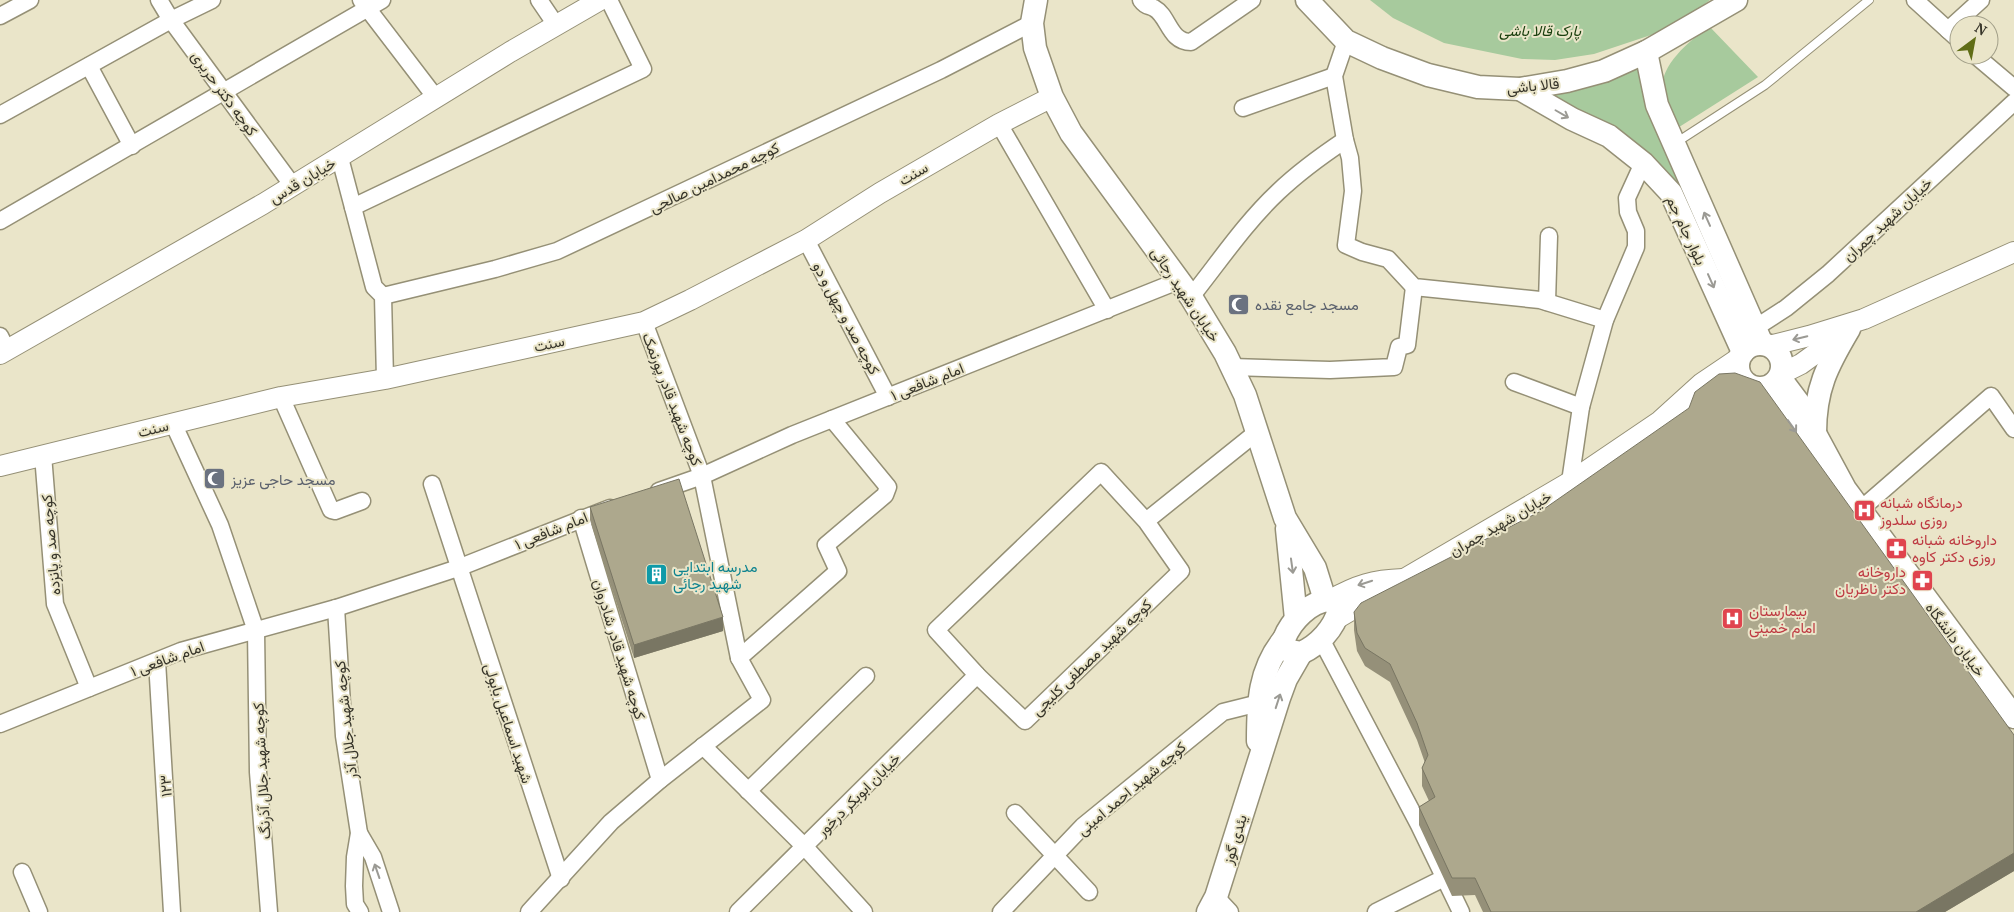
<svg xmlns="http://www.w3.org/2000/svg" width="2014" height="912" font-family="'PT Serif',Vazirmatn,serif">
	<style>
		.green { fill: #a7ca9d }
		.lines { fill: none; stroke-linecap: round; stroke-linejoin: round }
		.service-casing { stroke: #959076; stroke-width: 10 }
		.minor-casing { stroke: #959076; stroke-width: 19 }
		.tertiary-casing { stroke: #959076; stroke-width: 22 }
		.secondary-casing { stroke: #959076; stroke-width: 25 }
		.service { stroke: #fff; stroke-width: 8 }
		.minor { stroke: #fff; stroke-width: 16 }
		.tertiary { stroke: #fff; stroke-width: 20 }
		.secondary { stroke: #fff; stroke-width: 22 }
		.wall { fill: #959079 }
		.shaded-wall { fill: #797663 }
		.building { fill: #ada88d; stroke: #797663 }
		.oneway { stroke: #9b9a94 }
		.labels { text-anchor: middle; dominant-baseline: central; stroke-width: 4; stroke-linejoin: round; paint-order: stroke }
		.park-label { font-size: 15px; font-style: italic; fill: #1b400f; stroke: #eae5c9 }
		.street-label { font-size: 15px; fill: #37352a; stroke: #eae5c9 }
		.worship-label { font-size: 15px; fill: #5b616d; stroke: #eae5c9; text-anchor: start }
		.health-label { font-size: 15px; fill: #be3a42; stroke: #eae5c9; text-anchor: start }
		.culture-label { font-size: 15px; fill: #0d838f; stroke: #eae5c9; text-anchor: start }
	</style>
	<rect width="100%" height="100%" fill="#eae5c9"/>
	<g class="green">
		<path d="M 1370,0 L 1710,0 L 1675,27 L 1594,54 L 1555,60 L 1522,59 L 1444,43 L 1393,18 Z"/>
		<path d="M 1709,26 L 1758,77 L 1676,129 C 1672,120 1661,104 1661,93 C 1661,63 1688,43 1709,26 Z"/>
		<path d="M 1646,52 L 1690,181 L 1671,193 L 1643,163 L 1520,89 Z"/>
	</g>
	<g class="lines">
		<defs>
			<path id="service" d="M 1677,142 L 1765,85 L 1869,0"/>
			<g id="minor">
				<path d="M 159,0 L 171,20 L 293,186"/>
				<path d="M 361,0 L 436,98"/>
				<path d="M 539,0 L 556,25"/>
				<path d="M 1141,0 C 1146,7 1148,5 1154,8 C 1169,16 1169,42 1191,42 L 1252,0"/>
				<path d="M 1915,0 L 1959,40"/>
				<path d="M 0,16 L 30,0"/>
				<path d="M 1948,30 L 1981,0"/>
				<path d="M 1346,41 L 1334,76 L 1345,140 L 1350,158 L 1353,191 L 1346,245 L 1362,252 L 1388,259 L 1414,287 L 1540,300 L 1605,320"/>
				<path d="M 1975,55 L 2014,88"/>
				<path d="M 89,66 L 132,146"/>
				<path d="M 1243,108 L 1334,76"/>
				<path d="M 0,115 L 171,20 L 212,0"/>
				<path d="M 999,124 L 1107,310"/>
				<path d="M 340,158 L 374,287 L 383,296 L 385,379"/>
				<path d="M 353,207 L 643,69 L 609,0"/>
				<path d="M 0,221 L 382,0"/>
				<path d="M 806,240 L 888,397"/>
				<path d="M 383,296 L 495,269 L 557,251 L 941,70 L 1032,23"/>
				<path d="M 1191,297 C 1219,262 1245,223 1278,192 C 1299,172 1321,156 1345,140"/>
				<path d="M 1547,302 L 1549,236"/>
				<path d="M 1755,328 L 1786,308 L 1828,274 L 2014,102"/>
				<path d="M 0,336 L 7,350"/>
				<path d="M 1232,367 L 1330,370 L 1394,367 L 1399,347 L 1407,345 L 1414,287"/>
				<path d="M 1514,382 L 1581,407"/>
				<path d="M 281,397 L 331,510 L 335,511 L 362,501"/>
				<path d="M 173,423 L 220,525 L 256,631 L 258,772 L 269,912"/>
				<path d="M 43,455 L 55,604 L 89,688"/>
				<path d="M 1570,482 L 1581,407 L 1605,320 L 1636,247 L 1636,231 L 1628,212 L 1627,198 L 1643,163"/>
				<path d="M 432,484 L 561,879"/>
				<path d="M 659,491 L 702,476 L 792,435 L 1178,281"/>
				<path d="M 1860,510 L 1991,396 L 2014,429"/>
				<path d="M 581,518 L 660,780"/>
				<path d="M 1146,521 L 1101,472 L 936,630 L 977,675 L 1025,721 L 1181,571 L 1146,521 L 1257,432"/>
				<path d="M 336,608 L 344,736 L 359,833 L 355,857 L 354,886 L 355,904 L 360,912"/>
				<path d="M 1321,639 L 1419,825 L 1461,912"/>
				<path d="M 739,658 L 838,571 L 826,545 L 885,495 L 888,487 L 832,419"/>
				<path d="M 157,661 L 172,912"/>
				<path d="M 0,724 L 181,651 L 336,608 L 458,568 L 610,508"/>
				<path d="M 703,746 L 804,846 L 864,912"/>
				<path d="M 748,791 L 866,676"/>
				<path d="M 1015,813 L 1089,892"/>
				<path d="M 359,833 L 373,857 L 391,912"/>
				<path d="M 22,872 L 39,912"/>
				<path d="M 1216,897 L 1230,912"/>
				<path d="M 529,912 L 611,822 L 660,780 L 762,700 L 739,658 L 702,476 L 644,322"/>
				<path d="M 738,912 L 977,675"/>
				<path d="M 1001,912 L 1083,826 L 1223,712 L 1259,703"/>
				<path d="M 1376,912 L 1444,878"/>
			</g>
			<g id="tertiary">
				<path d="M 1769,346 L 1809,336 L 1864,319 L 2014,252"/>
				<path d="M 0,354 L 263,204 L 510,52 L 600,0"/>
				<path d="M 1781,374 L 1801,364 L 1848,330"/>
				<path d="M 0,466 L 281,397 L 385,379 L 644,322 L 690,300 L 806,240 L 880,193 L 999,124 L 1052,97"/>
				<path d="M 1330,600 C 1357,585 1373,580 1403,579"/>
				<path d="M 1336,619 L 1570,482 L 1660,421 L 1702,383 L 1739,358"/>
			</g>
			<g id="secondary">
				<path d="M 1036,0 L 1032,23 L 1035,48 L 1052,97 L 1071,133 L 1191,297 L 1225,353 L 1245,395 L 1285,518 L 1315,568 L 1325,600"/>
				<path d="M 1307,0 L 1346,41 L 1382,58 L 1428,75 L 1478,87 L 1520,89 L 1567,81 L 1604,71 L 1646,52 L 1736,0"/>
				<path d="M 1646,52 L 1657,105 L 1762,344"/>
				<path d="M 1520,89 L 1572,119 L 1609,136 L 1643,163 L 1671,193 L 1743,352"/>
				<circle cx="1760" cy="366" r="22"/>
				<path d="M 1780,378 L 1798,402 L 1845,489 L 2014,717"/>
				<path d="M 1761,389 L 1782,413 L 1813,457"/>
				<path d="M 1815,433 C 1815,389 1827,366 1849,329"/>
				<path d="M 1287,529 L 1296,619"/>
				<path d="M 1330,600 L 1337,603 L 1339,610 C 1334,628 1319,645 1301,653 L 1286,650 L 1284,639 C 1291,621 1310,601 1330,600 Z"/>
				<path d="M 1258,741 C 1258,702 1259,670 1284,639"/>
				<path d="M 1208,912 L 1216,897 L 1279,698 L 1286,679 L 1301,653"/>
			</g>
		</defs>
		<use href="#service" class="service-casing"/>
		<use href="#minor" class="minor-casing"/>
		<use href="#tertiary" class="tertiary-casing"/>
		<use href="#secondary" class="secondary-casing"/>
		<use href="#service" class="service"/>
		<use href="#minor" class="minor"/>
		<use href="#tertiary" class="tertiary"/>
		<use href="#secondary" class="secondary"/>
	</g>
	<g class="wall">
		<path d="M 590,507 L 723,631 L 634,658 L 590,520 Z"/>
		<path d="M 1354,612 L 2014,735 L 2014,871 L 1945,912 L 1483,912 L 1475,895 L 1452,896 L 1419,825 L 1419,807 L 1429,801 L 1422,786 L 1422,768 L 1425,763 L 1417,740 L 1390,682 L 1365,666 L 1357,651 L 1354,630 Z"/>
	</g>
	<g class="shaded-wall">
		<path d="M 723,617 L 723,631 L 634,658 L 634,645 Z"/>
		<path d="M 2014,853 L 2014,871 L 1945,912 L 1916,912 Z"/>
	</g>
	<g class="building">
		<path d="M 1735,373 L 1760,382 L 2014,735 L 2014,853 L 1916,912 L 1491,912 L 1475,878 L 1452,878 L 1419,807 L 1435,797 L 1422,768 L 1428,755 L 1417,723 L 1390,664 L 1365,648 L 1357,633 L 1354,612 L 1361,603 L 1541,511 L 1689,408 L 1695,392 L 1719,374 Z"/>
		<path d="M 679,479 L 723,617 L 634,645 L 590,507 Z"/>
	</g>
	<defs><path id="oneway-shaft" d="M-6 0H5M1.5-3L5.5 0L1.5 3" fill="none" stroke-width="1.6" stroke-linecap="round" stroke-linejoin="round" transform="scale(1.25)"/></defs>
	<g class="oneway">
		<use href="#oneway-shaft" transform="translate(1562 114) rotate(30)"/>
		<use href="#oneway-shaft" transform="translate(1707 219) rotate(-114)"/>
		<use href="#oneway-shaft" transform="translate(1711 281) rotate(66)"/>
		<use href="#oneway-shaft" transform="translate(1800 338) rotate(167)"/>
		<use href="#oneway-shaft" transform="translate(1792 426) rotate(54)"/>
		<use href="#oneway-shaft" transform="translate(1292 566) rotate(82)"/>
		<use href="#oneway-shaft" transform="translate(1365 583) rotate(162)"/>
		<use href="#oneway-shaft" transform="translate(1278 701) rotate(-72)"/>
		<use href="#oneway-shaft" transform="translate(377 871) rotate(-109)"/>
	</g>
	<defs>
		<symbol id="mosque-square" viewBox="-11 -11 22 22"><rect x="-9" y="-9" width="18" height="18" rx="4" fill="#6b7280" stroke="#eae5c9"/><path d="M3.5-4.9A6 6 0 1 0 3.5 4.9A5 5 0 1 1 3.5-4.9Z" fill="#fff"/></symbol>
		<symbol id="hospital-square" viewBox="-11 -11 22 22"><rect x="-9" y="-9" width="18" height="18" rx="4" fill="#e0444e" stroke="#eae5c9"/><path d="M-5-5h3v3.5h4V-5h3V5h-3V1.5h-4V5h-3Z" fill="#fff"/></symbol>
		<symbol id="pharmacy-square" viewBox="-11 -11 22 22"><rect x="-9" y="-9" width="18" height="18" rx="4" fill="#e0444e" stroke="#eae5c9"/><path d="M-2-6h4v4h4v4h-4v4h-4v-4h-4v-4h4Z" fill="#fff"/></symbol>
		<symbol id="building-square" viewBox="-11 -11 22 22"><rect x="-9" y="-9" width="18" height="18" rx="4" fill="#0f9aa8" stroke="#eae5c9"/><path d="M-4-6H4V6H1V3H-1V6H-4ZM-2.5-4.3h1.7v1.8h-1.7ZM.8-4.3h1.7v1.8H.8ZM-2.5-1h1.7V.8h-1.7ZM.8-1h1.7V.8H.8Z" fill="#fff"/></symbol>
	</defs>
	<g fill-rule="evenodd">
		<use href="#mosque-square" x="1226" y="292" width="25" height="25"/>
		<use href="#mosque-square" x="202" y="466" width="25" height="25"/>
		<use href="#hospital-square" x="1852" y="498" width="25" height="25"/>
		<use href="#pharmacy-square" x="1884" y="536" width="25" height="25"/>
		<use href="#building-square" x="644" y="562" width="25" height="25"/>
		<use href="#pharmacy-square" x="1910" y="568" width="25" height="25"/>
		<use href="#hospital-square" x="1720" y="606" width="25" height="25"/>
	</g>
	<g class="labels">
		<g class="park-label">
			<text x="1540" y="30">پارک قالا باشی</text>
		</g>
		<g class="street-label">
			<text transform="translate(1533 85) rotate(-6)">قالا باشی</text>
			<text transform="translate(225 93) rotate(54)">کوچه دکتر حریری</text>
			<text transform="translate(913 173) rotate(-30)">سنت</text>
			<text transform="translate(714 177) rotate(-26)">کوچه محمدامین صالحی</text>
			<text transform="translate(302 180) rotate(-31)">خیابان قدس</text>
			<text transform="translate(1887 219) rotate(-43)">خیابان شهید چمران</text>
			<text transform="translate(1687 230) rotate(65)">بلوار جام جم</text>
			<text transform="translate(1186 294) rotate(56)">خیابان شهید رجائی</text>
			<text transform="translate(847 318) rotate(62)">کوچه صد و چهل و دو</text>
			<text transform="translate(549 343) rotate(-12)">سنت</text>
			<text transform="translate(927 381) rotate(-22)">امام شافعی ۱</text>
			<text transform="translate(673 399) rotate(69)">کوچه شهید قادر پورنمک</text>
			<text transform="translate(153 428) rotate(-14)">سنت</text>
			<text transform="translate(1500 523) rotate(-30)">خیابان شهید چمران</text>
			<text transform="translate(551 530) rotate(-22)">امام شافعی ۱</text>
			<text transform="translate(50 545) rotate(-95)">کوچه صد و پانزده</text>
			<text transform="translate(1956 639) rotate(53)">خیابان دانشگاه</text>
			<text transform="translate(620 649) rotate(73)">کوچه شهید قادر شادروان</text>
			<text transform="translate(1091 657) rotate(-44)">کوچه شهید مصطفی کلیجی</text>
			<text transform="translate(167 658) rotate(-20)">امام شافعی ۱</text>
			<text transform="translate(345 720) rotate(-96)">کوچه شهید جلال آذر</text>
			<text transform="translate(509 723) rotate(72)">شهید اسماعیل بابولی</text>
			<text transform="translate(261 771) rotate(-93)">کوچه شهید جلال آذرنگ</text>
			<text transform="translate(165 786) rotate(-94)">۱۲۳</text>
			<text transform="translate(1131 788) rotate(-40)">کوچه شهید احمد امینی</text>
			<text transform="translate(858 794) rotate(-45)">خیابان ابوبکر درخور</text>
			<text transform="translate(1234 839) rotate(-73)">یئدی گوز</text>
		</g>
		<g class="worship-label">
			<text x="1255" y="304">مسجد جامع نقده</text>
			<text x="231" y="479">مسجد حاجی عزیز</text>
		</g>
		<g class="health-label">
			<text x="1880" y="502">درمانگاه شبانه<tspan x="1880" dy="17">روزی سلدوز</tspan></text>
			<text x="1912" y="539">داروخانه شبانه<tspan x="1912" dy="17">روزی دکتر کاوه</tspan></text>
			<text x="1906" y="571" text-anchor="end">داروخانه<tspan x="1906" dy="17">دکتر ناظریان</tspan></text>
			<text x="1749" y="610">بیمارستان<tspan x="1749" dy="17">امام خمینی</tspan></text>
		</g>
		<g class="culture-label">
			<text x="673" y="566">مدرسه ابتدایی<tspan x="673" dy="17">شهید رجائی</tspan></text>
		</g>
	</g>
	<g transform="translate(1974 40) rotate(32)"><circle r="24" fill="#eae5c9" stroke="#a29f89"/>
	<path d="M0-4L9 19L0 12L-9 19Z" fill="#606d16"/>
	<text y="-8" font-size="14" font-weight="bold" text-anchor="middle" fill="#37352a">N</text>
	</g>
</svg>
